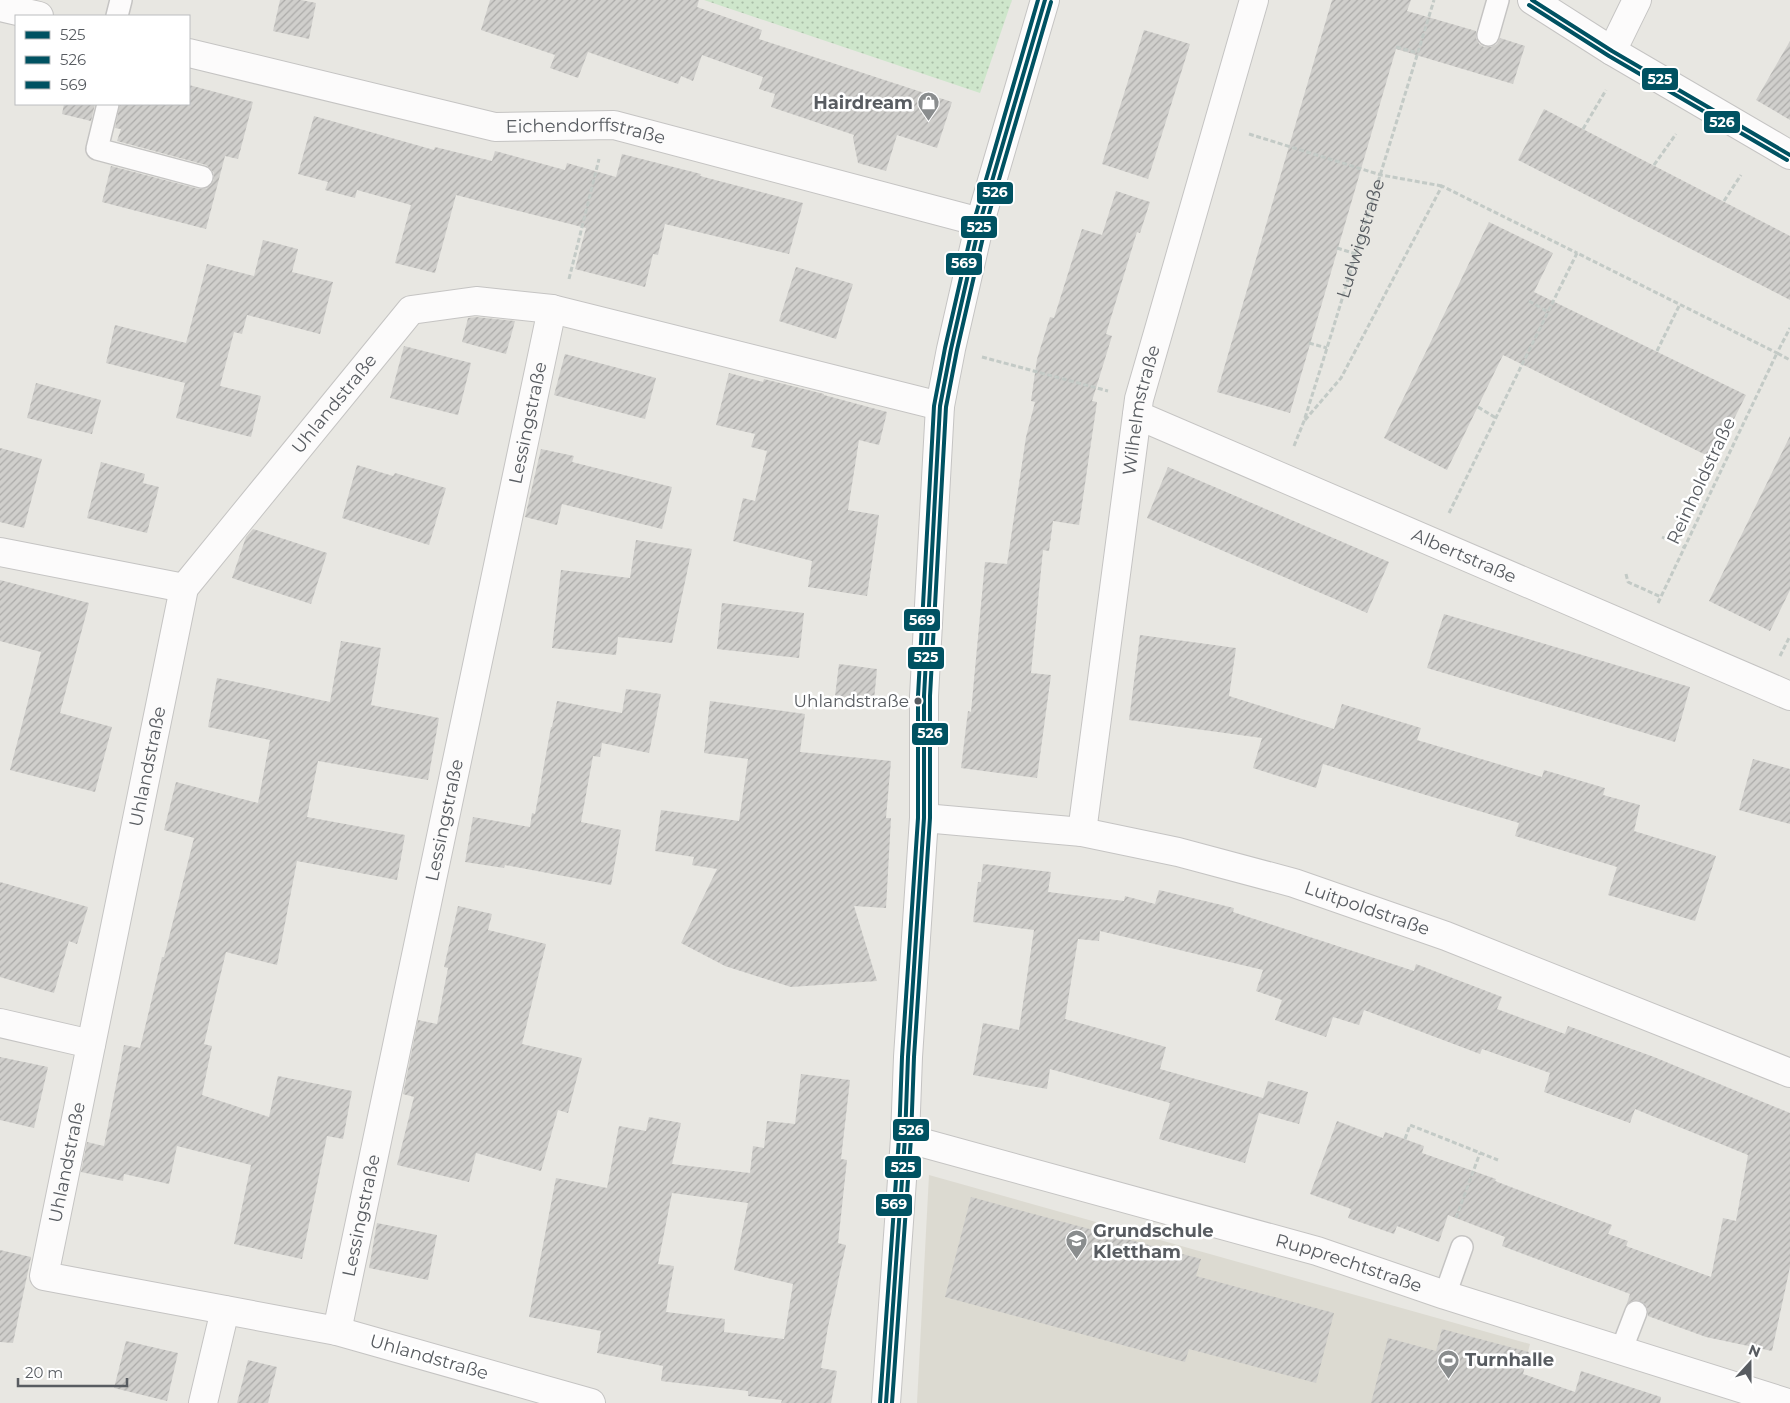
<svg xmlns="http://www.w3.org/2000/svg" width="1790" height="1403" font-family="Montserrat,sans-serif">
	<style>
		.education { fill: #dcdad1 }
		.park { fill: url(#park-dots) }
		.building { fill: url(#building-hatch); fill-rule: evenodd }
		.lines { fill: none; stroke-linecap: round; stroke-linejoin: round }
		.service-casing { stroke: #c5c4c3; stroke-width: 24 }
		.minor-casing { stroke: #c5c4c3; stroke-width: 30 }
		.path { stroke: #c3cac6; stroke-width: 3; stroke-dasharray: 5 2.5; stroke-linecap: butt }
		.service { stroke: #fcfbfb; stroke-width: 21 }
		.minor { stroke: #fcfbfb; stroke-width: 28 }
		.bus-1-casing { stroke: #fff; stroke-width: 8 }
		.bus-2-casing { stroke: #fff; stroke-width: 8 }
		.bus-3-casing { stroke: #fff; stroke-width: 8 }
		.bus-1 { stroke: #005262; stroke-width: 4 }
		.bus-2 { stroke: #005262; stroke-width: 4 }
		.bus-3 { stroke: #005262; stroke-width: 4 }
		.bus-dot { fill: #585c61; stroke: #fff; stroke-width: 2 }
		.labels { text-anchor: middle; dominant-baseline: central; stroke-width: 5; stroke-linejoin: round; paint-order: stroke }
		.bus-label { font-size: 17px; fill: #585c61; stroke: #fff; text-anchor: end }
		.poi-label { font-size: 18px; font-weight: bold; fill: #585c61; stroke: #fff; text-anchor: start }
		.street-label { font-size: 18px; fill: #585c61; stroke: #fff }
		.line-badge { stroke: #fff; stroke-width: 2 }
		.badge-label { font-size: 14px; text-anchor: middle; font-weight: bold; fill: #fff }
	</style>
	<defs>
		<pattern id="park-dots" width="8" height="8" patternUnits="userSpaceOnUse" patternTransform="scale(1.25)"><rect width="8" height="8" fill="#cee6cb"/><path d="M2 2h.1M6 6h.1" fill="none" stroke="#aabea8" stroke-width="1.8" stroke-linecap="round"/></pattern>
		<pattern id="building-hatch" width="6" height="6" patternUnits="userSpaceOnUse" patternTransform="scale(1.25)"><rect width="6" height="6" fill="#d0cfcc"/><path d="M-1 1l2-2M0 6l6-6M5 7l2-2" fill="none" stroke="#acaba9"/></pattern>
	</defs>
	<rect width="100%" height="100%" fill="#e8e7e2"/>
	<path class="education" d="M 929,1175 L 1530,1344 L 1515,1403 L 917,1403 Z"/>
	<path class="park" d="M 704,0 L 1012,0 L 980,93 Z"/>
	<g class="building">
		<path d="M 280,0 L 301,0 L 316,3 L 309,39 L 273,31 Z"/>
		<path d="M 490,0 L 699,0 L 697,7 L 762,30 L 759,39 L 952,102 L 937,148 L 897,135 L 886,171 L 858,163 L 853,138 L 854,135 L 771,107 L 775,94 L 759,89 L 763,77 L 702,55 L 693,81 L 681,76 L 678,84 L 588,52 L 578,78 L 550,68 L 555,55 L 481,30 Z"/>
		<path d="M 1332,0 L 1411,0 L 1407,11 L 1476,31 L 1476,38 L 1479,44 L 1484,47 L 1491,47 L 1497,44 L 1500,38 L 1525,46 L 1513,84 L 1396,49 L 1290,413 L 1217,392 Z"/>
		<path d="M 1144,30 L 1190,44 L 1148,179 L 1102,164 Z"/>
		<path d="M 1790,41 L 1790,120 L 1756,100 Z"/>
		<path d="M 189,85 L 253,102 L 238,159 L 225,156 L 206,229 L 102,202 L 111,166 L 199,189 L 206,189 L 211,185 L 214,180 L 214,173 L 210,168 L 206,165 L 117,141 L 121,129 L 115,128 L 120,104 L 189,104 Z"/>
		<path d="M 64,104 L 95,104 L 91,121 L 62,114 Z"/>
		<path d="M 1544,109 L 1790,236 L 1790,300 L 1518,160 Z"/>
		<path d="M 314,116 L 434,150 L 435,147 L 492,161 L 495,151 L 565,170 L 567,163 L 616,177 L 622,154 L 701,174 L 700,176 L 803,203 L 789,254 L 665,224 L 658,255 L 653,254 L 645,287 L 575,269 L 586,228 L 456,195 L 435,273 L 395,263 L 411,205 L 357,190 L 355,198 L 325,190 L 328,182 L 298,174 Z"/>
		<path d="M 1116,191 L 1150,202 L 1140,233 L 1137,232 L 1106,334 L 1112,336 L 1092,401 L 1097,402 L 1079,525 L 1053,521 L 1049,551 L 1043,550 L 1031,673 L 1051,675 L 1037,778 L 961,768 L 968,711 L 971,712 L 985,562 L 1007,564 L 1026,437 L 1035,402 L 1031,401 L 1037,359 L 1050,317 L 1054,318 L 1082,229 L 1102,235 Z"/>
		<path d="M 1489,222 L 1553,253 L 1534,292 L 1746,395 L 1714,459 L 1503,355 L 1447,470 L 1384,438 Z"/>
		<path d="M 263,240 L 298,249 L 292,272 L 333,282 L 320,334 L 247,315 L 242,334 L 234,332 L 220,386 L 261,396 L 251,437 L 176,418 L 185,383 L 106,363 L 115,325 L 186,343 L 207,264 L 254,276 Z"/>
		<path d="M 796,267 L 853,284 L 836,339 L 779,321 Z"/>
		<path d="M 476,317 L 515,321 L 506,354 L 462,342 L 468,318 Z"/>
		<path d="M 404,346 L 471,363 L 458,415 L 390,398 Z"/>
		<path d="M 565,354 L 656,378 L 645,419 L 554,395 Z"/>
		<path d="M 729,373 L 763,382 L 764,379 L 824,394 L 824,395 L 887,412 L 879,445 L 859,440 L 848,510 L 879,515 L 867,596 L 808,587 L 812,561 L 733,541 L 743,498 L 755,501 L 767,451 L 751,447 L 755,434 L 716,425 Z"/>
		<path d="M 36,383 L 101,400 L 92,434 L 27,418 Z"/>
		<path d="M 1790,436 L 1790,590 L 1770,631 L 1709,601 Z"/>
		<path d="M 0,448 L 42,459 L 24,528 L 0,522 Z"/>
		<path d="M 541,449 L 574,456 L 572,462 L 672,487 L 662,529 L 562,504 L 557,525 L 525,517 Z"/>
		<path d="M 101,462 L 145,474 L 143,483 L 159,487 L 147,533 L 87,518 Z"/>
		<path d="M 357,465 L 393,476 L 395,473 L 446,488 L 429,545 L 342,518 Z"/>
		<path d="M 1168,467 L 1389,562 L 1367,613 L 1147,518 Z"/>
		<path d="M 253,529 L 327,553 L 311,604 L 232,578 L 246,537 Z"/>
		<path d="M 636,540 L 692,549 L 672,643 L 618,637 L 616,655 L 552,648 L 561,570 L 630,578 Z"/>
		<path d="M 0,580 L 89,603 L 60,713 L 112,727 L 95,792 L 10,770 L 41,652 L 0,641 Z"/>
		<path d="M 722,603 L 804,613 L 799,658 L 717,649 Z"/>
		<path d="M 1444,614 L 1690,687 L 1675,742 L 1427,668 Z"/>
		<path d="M 1140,635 L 1236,648 L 1229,696 L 1334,729 L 1342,704 L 1421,728 L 1417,740 L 1542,777 L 1544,770 L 1605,788 L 1603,795 L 1640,805 L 1634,831 L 1716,856 L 1695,921 L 1608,895 L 1617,867 L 1515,836 L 1519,823 L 1323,764 L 1316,788 L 1253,768 L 1262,738 L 1129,720 Z"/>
		<path d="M 341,641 L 381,648 L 371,705 L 439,718 L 428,780 L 318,761 L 307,817 L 405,835 L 397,880 L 297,861 L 277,965 L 226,952 L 204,1044 L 212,1046 L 202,1095 L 269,1117 L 278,1076 L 352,1091 L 343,1139 L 327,1136 L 302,1259 L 234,1244 L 251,1165 L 177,1146 L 169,1184 L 124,1174 L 123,1181 L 81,1172 L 87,1142 L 104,1146 L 124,1045 L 140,1048 L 162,957 L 164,957 L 194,838 L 164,830 L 176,782 L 258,803 L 270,740 L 208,727 L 217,678 L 330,702 Z"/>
		<path d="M 839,664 L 877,669 L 874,700 L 835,696 Z"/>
		<path d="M 626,689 L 661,694 L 649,753 L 602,743 L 600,757 L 593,756 L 581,822 L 621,830 L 611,885 L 505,865 L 504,868 L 465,862 L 473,817 L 530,827 L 532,813 L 535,814 L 551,727 L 552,727 L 557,701 L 622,713 Z"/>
		<path d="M 710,701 L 805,714 L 800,752 L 891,761 L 886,818 L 891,818 L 886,908 L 854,906 L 877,981 L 791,987 L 725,966 L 681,943 L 717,869 L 692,865 L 694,857 L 655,851 L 661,810 L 739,821 L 748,759 L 704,753 Z"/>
		<path d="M 1753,759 L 1790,769 L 1790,824 L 1739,810 Z"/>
		<path d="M 983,864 L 1051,872 L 1048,892 L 1124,901 L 1125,896 L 1155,904 L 1159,890 L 1234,908 L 1233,912 L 1414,971 L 1416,964 L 1502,997 L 1497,1009 L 1565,1034 L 1568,1026 L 1654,1057 L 1790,1113 L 1790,1267 L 1772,1351 L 1706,1337 L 1648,1316 L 1648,1310 L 1646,1305 L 1641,1301 L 1634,1300 L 1626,1306 L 1630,1294 L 1502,1246 L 1505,1237 L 1448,1215 L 1439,1242 L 1397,1226 L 1394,1234 L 1348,1218 L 1351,1209 L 1310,1194 L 1337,1121 L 1383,1138 L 1385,1132 L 1424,1146 L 1422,1153 L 1496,1179 L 1495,1181 L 1612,1225 L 1608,1234 L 1628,1241 L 1626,1246 L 1711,1277 L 1723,1218 L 1736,1221 L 1748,1155 L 1635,1109 L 1630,1123 L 1544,1092 L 1550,1073 L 1482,1049 L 1480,1054 L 1364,1010 L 1359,1025 L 1333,1017 L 1326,1037 L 1275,1020 L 1282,1000 L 1256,991 L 1263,970 L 1100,931 L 1099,941 L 1078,939 L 1065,1019 L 1166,1047 L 1160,1069 L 1263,1098 L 1268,1081 L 1308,1092 L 1299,1124 L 1259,1113 L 1245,1163 L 1159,1139 L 1170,1103 L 1050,1069 L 1047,1089 L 973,1075 L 983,1023 L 1019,1030 L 1034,930 L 973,922 L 978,882 L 981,882 Z"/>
		<path d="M 0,882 L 88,907 L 77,944 L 69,941 L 54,993 L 0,977 Z"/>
		<path d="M 458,906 L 492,914 L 488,930 L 546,944 L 522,1044 L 582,1058 L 568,1113 L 558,1110 L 541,1171 L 476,1153 L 469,1182 L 397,1165 L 414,1097 L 403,1094 L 418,1020 L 437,1024 L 448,968 L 444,967 Z"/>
		<path d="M 0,1057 L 48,1067 L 34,1128 L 0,1120 Z"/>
		<path d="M 801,1074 L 850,1080 L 841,1159 L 847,1160 L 838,1243 L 846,1245 L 828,1327 L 821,1368 L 837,1371 L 831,1403 L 781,1403 L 782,1400 L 748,1396 L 748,1391 L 661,1381 L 663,1366 L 597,1353 L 601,1331 L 529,1317 L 556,1178 L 607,1188 L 619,1126 L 646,1131 L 649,1117 L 681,1123 L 672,1164 L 750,1173 L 753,1146 L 764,1148 L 767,1121 L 795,1124 ZM 672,1193 L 748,1203 L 734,1270 L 793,1284 L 784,1339 L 724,1332 L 725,1319 L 666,1312 L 674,1266 L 658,1264 Z"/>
		<path d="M 971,1197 L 1201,1259 L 1196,1276 L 1334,1313 L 1316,1383 L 1189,1349 L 1185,1362 L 945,1297 Z"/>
		<path d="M 377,1223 L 437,1235 L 428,1280 L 369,1268 Z"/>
		<path d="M 0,1250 L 31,1257 L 13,1343 L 0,1342 Z"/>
		<path d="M 1442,1329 L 1529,1352 L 1523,1374 L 1575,1392 L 1581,1371 L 1661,1397 L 1660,1403 L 1371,1403 L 1388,1338 L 1436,1351 Z"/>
		<path d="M 126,1341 L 178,1353 L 167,1401 L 114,1388 Z"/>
		<path d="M 248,1360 L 277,1367 L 268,1403 L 237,1403 Z"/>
	</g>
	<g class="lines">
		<defs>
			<g id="service">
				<path d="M 117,16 L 121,0"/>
				<path d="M 1488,35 L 1498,0"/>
				<path d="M 108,104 L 97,149 L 202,177"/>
				<path d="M 1445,1295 L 1462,1247"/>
				<path d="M 1621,1351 L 1636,1312"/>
			</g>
			<g id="minor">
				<path d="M 1532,0 L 1612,51 L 1790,155"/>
				<path d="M 0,7 L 39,16"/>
				<path d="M 1612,51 L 1637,0"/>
				<path id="s2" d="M 189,53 L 495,127 L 614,125 L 980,222"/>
				<path id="s3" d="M 1137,415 L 1790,696"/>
				<path d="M 0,552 L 184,588"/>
				<path id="s4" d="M 924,818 L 1082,832 L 1178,852 L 1294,883 L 1446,936 L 1790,1073"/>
				<path id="s5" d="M 1082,832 L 1139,399 L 1254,0"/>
				<path d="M 0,1023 L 91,1044"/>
				<path id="s6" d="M 905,1138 L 1317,1251 L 1445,1295 L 1788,1403"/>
				<path id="s7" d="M 337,1331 L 552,309"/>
				<path d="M 203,1403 L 225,1310"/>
				<path id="s8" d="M 591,1403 L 337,1331 L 44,1276 L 184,588 L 411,310 L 476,301 L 552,309 L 940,406"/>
				<path d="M 886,1403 L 905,1138 L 908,1057 L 924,818 L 924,696 L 940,406 L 951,349 L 980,222 L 1045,0"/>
			</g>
		</defs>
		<use href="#service" class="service-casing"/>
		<use href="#minor" class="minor-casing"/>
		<g class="path">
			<path d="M 1396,47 L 1418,53"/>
			<path d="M 1583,129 L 1606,90"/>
			<path d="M 1249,134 L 1381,175 L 1442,186"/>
			<path d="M 1654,165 L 1676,134"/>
			<path d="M 1724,201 L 1741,175"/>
			<path d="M 1337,248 L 1356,254"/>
			<path d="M 569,279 L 599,159"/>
			<path d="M 1529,301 L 1548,312"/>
			<path d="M 1309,343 L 1327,348"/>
			<path d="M 1657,351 L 1680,304"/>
			<path d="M 982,357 L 1108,391"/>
			<path d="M 1478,407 L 1496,418"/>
			<path d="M 1305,420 L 1341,378 L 1442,186 L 1577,253"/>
			<path id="s1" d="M 1294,446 L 1304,421 L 1327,348 L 1434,0"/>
			<path d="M 1449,513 L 1577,253 L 1777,353 L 1790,328"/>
			<path d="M 1662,537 L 1684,547"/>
			<path d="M 1626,574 L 1628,582 L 1661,597"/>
			<path d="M 1658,603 L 1777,353 L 1790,360"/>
			<path d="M 1780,656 L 1790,636"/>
			<path d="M 1405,1139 L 1410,1125 L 1498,1160"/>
			<path d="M 1456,1218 L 1480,1153"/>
		</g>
		<use href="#service" class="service"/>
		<use href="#minor" class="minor"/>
		<defs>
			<g id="bus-1">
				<path d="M 1532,0 L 1612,51 L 1790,155"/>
				<path d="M 886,1403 L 905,1138 L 908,1057 L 924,818 L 924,696 L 940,406 L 951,349 L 980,222 L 1045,0"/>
			</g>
			<g id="bus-2">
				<path d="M 1529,5 L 1609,56 L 1787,160"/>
				<path d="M 892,1403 L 911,1138 L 914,1057 L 930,818 L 930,696 L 946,407 L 957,350 L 986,224 L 1051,2"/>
			</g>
			<path id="bus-3" d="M 880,1403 L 899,1138 L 902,1057 L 918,818 L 918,696 L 934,406 L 945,348 L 974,221 L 1038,0"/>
		</defs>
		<use href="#bus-1" class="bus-1-casing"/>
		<use href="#bus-2" class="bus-2-casing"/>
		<use href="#bus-3" class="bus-3-casing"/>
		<use href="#bus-1" class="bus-1"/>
		<use href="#bus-2" class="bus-2"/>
		<use href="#bus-3" class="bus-3"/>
	</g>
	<defs>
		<symbol id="shop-pin" viewBox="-11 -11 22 30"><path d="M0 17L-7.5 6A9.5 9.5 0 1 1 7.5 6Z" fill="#8a8d8e" stroke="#fff"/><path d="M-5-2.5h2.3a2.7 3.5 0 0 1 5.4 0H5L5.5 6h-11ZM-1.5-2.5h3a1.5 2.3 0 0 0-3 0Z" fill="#fff"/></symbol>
		<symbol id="school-pin" viewBox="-11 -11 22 30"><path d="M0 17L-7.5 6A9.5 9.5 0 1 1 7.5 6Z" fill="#8a8d8e" stroke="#fff"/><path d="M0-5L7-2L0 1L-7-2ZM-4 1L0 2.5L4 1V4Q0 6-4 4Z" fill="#fff"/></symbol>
		<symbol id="stadium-pin" viewBox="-11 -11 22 30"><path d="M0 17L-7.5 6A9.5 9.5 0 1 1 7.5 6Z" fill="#8a8d8e" stroke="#fff"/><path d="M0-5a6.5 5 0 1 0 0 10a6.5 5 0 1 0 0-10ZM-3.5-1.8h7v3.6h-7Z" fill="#fff"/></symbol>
	</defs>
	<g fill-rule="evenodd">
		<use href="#shop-pin" x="916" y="90" width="25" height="34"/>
		<use href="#school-pin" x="1064" y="1228" width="25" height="34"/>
		<use href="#stadium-pin" x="1436" y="1348" width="25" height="34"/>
	</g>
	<circle class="bus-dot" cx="918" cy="701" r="4.5"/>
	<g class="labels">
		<g class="bus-label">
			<text x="909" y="701">Uhlandstraße</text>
		</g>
		<g class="poi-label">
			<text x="913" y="103" text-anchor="end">Hairdream</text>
			<text x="1093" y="1231">Grundschule<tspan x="1093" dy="21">Klettham</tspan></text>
			<text x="1465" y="1360">Turnhalle</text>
		</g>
		<g class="street-label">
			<text stroke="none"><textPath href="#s2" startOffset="406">Eichendorffstraße</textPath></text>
			<text stroke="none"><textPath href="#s1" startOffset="218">Ludwigstraße</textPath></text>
			<text stroke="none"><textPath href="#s8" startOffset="1502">Uhlandstraße</textPath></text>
			<text stroke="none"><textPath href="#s5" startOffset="426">Wilhelmstraße</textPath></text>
			<text stroke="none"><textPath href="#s7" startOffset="928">Lessingstraße</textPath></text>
			<text transform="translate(1701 481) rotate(-65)">Reinholdstraße</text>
			<text stroke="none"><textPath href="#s3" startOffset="356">Albertstraße</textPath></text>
			<text stroke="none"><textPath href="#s8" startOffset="1082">Uhlandstraße</textPath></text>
			<text stroke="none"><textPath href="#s7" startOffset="522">Lessingstraße</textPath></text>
			<text stroke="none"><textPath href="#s4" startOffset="454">Luitpoldstraße</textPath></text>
			<text stroke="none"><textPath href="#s8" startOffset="678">Uhlandstraße</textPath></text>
			<text stroke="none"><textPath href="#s7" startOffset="118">Lessingstraße</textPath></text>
			<text stroke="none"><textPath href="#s6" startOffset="461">Rupprechtstraße</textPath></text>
			<text transform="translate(429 1357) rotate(16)">Uhlandstraße</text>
		</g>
	</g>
	<g class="line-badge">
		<rect x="1641" y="67" width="38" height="24" rx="5" fill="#005262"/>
		<rect x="1703" y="110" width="38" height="24" rx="5" fill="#005262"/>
		<rect x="976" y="181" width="38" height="24" rx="5" fill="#005262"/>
		<rect x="960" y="215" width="38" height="24" rx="5" fill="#005262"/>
		<rect x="945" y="252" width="38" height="24" rx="5" fill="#005262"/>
		<rect x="903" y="608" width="38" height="24" rx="5" fill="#005262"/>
		<rect x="907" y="646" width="38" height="24" rx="5" fill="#005262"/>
		<rect x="911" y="722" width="38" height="24" rx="5" fill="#005262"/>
		<rect x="892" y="1118" width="38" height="24" rx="5" fill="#005262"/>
		<rect x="884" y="1155" width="38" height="24" rx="5" fill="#005262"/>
		<rect x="875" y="1193" width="38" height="24" rx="5" fill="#005262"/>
	</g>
	<g class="badge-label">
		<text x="1660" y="84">525</text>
		<text x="1722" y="127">526</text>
		<text x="995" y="197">526</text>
		<text x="979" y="232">525</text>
		<text x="964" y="268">569</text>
		<text x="922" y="625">569</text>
		<text x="926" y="662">525</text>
		<text x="930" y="738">526</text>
		<text x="911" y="1135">526</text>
		<text x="903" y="1172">525</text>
		<text x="894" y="1209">569</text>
	</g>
	<rect x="15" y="15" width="175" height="90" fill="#ffffff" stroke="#bcbec0"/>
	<rect x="25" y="31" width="25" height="8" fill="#005262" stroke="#bcbec0"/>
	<text x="60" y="40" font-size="15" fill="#585c61">525</text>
	<rect x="25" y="56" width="25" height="8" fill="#005262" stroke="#bcbec0"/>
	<text x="60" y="65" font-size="15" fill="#585c61">526</text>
	<rect x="25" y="81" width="25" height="8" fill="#005262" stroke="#bcbec0"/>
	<text x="60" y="90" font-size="15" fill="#585c61">569</text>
	<g transform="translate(1750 1363) rotate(21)" stroke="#ffffff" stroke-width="4" paint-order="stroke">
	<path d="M0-4L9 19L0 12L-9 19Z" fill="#585c61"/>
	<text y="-8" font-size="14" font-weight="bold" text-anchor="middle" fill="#585c61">N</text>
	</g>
	<path d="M18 1378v8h109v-8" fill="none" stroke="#585c61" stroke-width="2.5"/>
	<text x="25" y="1378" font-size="15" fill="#585c61" stroke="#ffffff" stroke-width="4" paint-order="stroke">20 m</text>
</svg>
